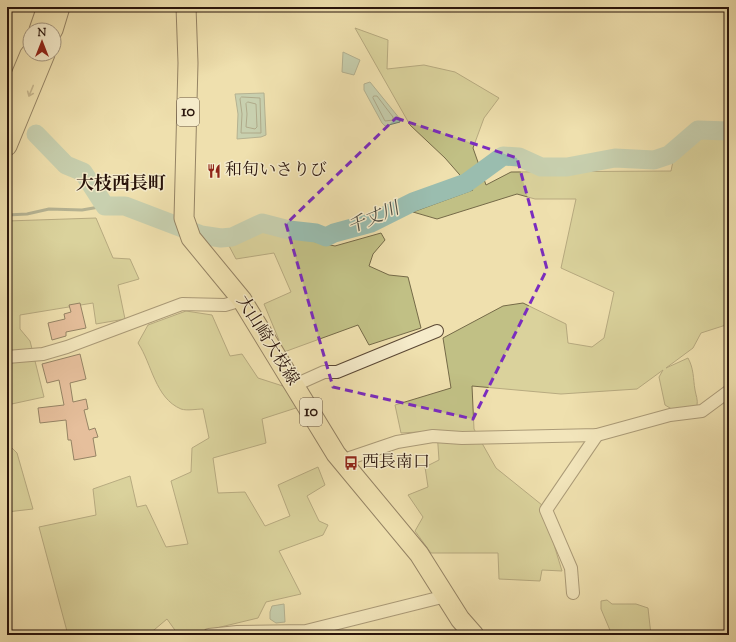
<svg xmlns="http://www.w3.org/2000/svg" width="736" height="642" font-family="'Sorts Mill Goudy','Noto Serif JP',serif">
	<style>
		.green { fill: #c1c085; stroke: #756a48 }
		.water { fill: #9abdaf; stroke: #6d796d }
		.lines { fill: none; stroke-linecap: round; stroke-linejoin: round }
		.shore { stroke: #62685d; stroke-width: 1 }
		.stream { stroke: #6d796d; stroke-width: 3 }
		.river { stroke: #9abdaf; stroke-width: 19 }
		.building { fill: #db9785; stroke: #29140b }
		.street-casing { stroke: #5a4734; stroke-width: 14 }
		.primary-casing { stroke: #29140b; stroke-width: 21 }
		.street { stroke: #f5ebca; stroke-width: 12 }
		.primary { stroke: #efe0ae; stroke-width: 19 }
		.oneway { stroke: #968465 }
		.marked { fill: none; stroke: #7b2cbf; stroke-width: 3; stroke-dasharray: 8 5; stroke-linejoin: round }
		.labels { text-anchor: middle; dominant-baseline: central; stroke-width: 3; stroke-linejoin: round; paint-order: stroke }
		.shield { fill: #f5ebca; stroke: #665444; stroke-width: 1 }
		.shield-label { font-size: 16px; font-weight: bold; fill: #29140b }
		.poi-label { font-size: 17px; fill: #29140b; stroke: #f5ebca; text-anchor: start }
		.street-label { font-size: 17px; fill: #29140b; stroke: #f5ebca }
		.neighbourhood-label { font-size: 18px; font-weight: bold; fill: #29140b; stroke: #f5ebca }
		.water-label { font-size: 18px; font-style: italic; fill: #514f44; stroke: #f5ebca }
	</style>
	<rect width="100%" height="100%" fill="#efe0ae"/>
	<filter id="stains"><feTurbulence type="fractalNoise" baseFrequency=".005" numOctaves="4"/><feColorMatrix values="0 0 0 0 .2 0 0 0 0 .09 0 0 0 0 .02 0 0 0 .5 -.17"/></filter>
	<radialGradient id="worn" r=".72"><stop offset=".6" stop-color="#630" stop-opacity="0"/><stop offset="1" stop-color="#630" stop-opacity=".3"/></radialGradient>
	<g class="green">
		<path d="M 355,28 L 388,40 L 387,69 L 424,65 L 455,72 L 499,98 L 484,118 L 473,148 L 486,185 L 511,172 L 671,171 L 673,161 L 701,136 L 729,137 L 729,324 L 701,333 L 693,348 L 666,368 L 688,358 C 694,369 693,378 695,390 C 696,396 698,399 697,406 L 675,411 L 665,405 L 659,377 L 663,370 L 637,389 L 561,394 L 472,386 L 474,429 L 496,468 L 542,505 L 562,571 L 542,570 L 540,581 L 499,579 L 498,553 L 431,553 L 415,531 L 423,517 L 408,495 L 428,487 L 425,467 L 439,460 L 437,431 L 401,433 L 395,405 L 451,388 L 443,338 L 503,306 L 523,303 L 566,324 L 568,343 L 592,347 L 604,338 L 614,292 L 561,268 L 576,199 L 535,199 L 517,194 L 437,219 L 413,212 L 473,190 L 445,158 L 410,125 Z"/>
		<path d="M 96,218 L 113,258 L 130,259 L 139,279 L 118,285 L 125,319 L 96,324 L 93,303 L 20,315 L 20,329 L 30,341 L 44,397 L 7,405 L 7,221 Z"/>
		<path d="M 261,230 L 335,246 L 381,233 L 385,240 L 373,254 L 369,266 L 389,275 L 408,277 L 421,328 L 369,345 L 358,325 L 284,352 L 264,304 L 291,292 L 274,253 L 236,259 L 228,244 Z"/>
		<path d="M 186,311 L 212,315 L 230,356 L 242,354 L 258,378 L 289,388 L 299,407 L 262,419 L 266,443 L 213,458 L 218,493 L 245,492 L 265,526 L 290,516 L 278,485 L 318,467 L 325,485 L 307,496 L 319,521 L 328,525 L 323,535 L 279,551 L 301,594 L 266,602 L 258,618 L 204,631 L 177,633 L 167,619 L 148,635 L 68,635 L 39,527 L 96,515 L 93,489 L 130,476 L 137,507 L 146,505 L 166,547 L 188,544 L 171,481 L 191,472 L 192,448 L 209,438 L 203,409 C 197,409 187,411 181,409 C 155,398 152,364 138,343 L 148,325 Z"/>
		<path d="M 7,443 L 17,453 L 33,509 L 7,512 Z"/>
		<path d="M 607,600 L 612,604 L 636,604 L 648,608 L 651,635 L 612,635 L 601,609 L 601,601 Z"/>
	</g>
	<g class="water">
		<path d="M 343,52 L 360,60 L 354,75 L 342,72 Z"/>
		<path d="M 370,82 L 400,119 L 400,122 L 385,126 L 382,123 L 364,90 L 364,84 Z"/>
		<path d="M 264,93 L 266,135 L 261,137 L 237,139 L 238,114 L 235,94 Z"/>
		<path d="M 284,604 L 285,622 L 276,623 L 270,619 L 270,612 L 272,606 Z"/>
	</g>
	<g class="lines">
		<g class="shore">
			<path d="M 374,96 L 377,96 L 393,117 L 393,120 L 385,121 L 373,98 Z"/>
			<path d="M 242,97 L 260,98 L 261,133 L 241,133 L 242,114 L 240,99 Z"/>
			<path d="M 248,102 L 256,104 L 257,127 L 255,129 L 246,127 L 247,114 L 246,104 Z"/>
		</g>
		<path class="stream" d="M 7,215 L 27,214 L 49,209 L 82,210 L 105,206"/>
		<path class="river" d="M 36,134 L 66,165 L 83,172 L 105,206 L 125,206 L 201,235 L 221,238 L 232,237 L 262,223 L 289,230 L 316,233 L 326,237 L 334,233 L 371,223 L 413,202 L 466,183 L 503,156 L 519,157 L 541,167 L 567,167 L 615,158 L 654,160 L 669,155 L 698,130 L 729,131"/>
	</g>
	<g class="building">
		<path d="M 80,303 L 86,328 L 66,332 L 66,336 L 52,340 L 48,323 L 65,319 L 64,314 L 71,312 L 69,305 Z"/>
		<path d="M 80,354 L 86,379 L 70,383 L 73,402 L 86,399 L 88,409 L 84,410 L 89,430 L 95,428 L 98,437 L 93,438 L 96,456 L 74,460 L 71,440 L 68,440 L 66,420 L 40,423 L 38,408 L 64,405 L 59,380 L 47,383 L 42,364 Z"/>
	</g>
	<g class="lines">
		<defs>
			<g id="street">
				<path d="M 7,357 L 43,354 L 67,347 L 182,304 L 225,305 L 242,300"/>
				<path d="M 295,385 L 324,372 L 337,372 L 437,331"/>
				<path d="M 341,461 L 397,442 L 433,436 L 462,438 L 597,435 L 670,415 L 702,411 L 729,391"/>
				<path d="M 573,593 L 571,568 L 546,510 L 597,435"/>
				<path d="M 209,635 L 237,632 L 306,631 L 446,596"/>
			</g>
			<g id="primary">
				<path d="M 186,7 L 188,63 L 184,218 L 191,238 L 242,300 L 336,454 L 419,554 L 460,619 L 474,635"/>
				<path d="M 39,30 L 47,7"/>
				<path d="M 53,30 L 60,7"/>
				<path d="M 7,109 L 30,54"/>
				<path d="M 7,146 L 45,54"/>
			</g>
		</defs>
		<use href="#street" class="street-casing"/>
		<use href="#primary" class="primary-casing"/>
		<use href="#street" class="street"/>
		<use href="#primary" class="primary"/>
	</g>
	<defs><path id="oneway-shaft" d="M-6 0H5M1.5-3L5.5 0L1.5 3" fill="none" stroke-width="1.6" stroke-linecap="round" stroke-linejoin="round"/></defs>
	<use class="oneway" href="#oneway-shaft" transform="translate(31 91) rotate(112)"/>
	<path d="M0 0H736V642H0ZM 396,118 L 517,158 L 547,269 L 473,419 L 333,387 L 286,224 Z" fill="#efe0ae" fill-opacity=".55" fill-rule="evenodd"/>
	<path class="marked" d="M 396,118 L 517,158 L 547,269 L 473,419 L 333,387 L 286,224 Z"/>
	<defs>
		<symbol id="restaurant-bare" viewBox="-9 -9 18 18"><path d="M-5-6h1v4h1v-4h1v4h1v-4h1v5L-1.5 .5V6h-2V.5L-5-1ZM5-6V6H3V1.5H1.5Q1.5-4 5-6Z" fill="#8f2418" stroke="#f5ebca" stroke-width="2.5" paint-order="stroke"/></symbol>
		<symbol id="bus-bare" viewBox="-9 -9 18 18"><path d="M-5-6H5V4H4V6H2V4H-2V6H-4V4H-5ZM-3.5-4V0h7V-4ZM-3.5 1.2v1.5H-2V1.2ZM2 1.2v1.5H3.5V1.2Z" fill="#8f2418" stroke="#f5ebca" stroke-width="2.5" paint-order="stroke"/></symbol>
	</defs>
	<g fill-rule="evenodd">
		<use href="#restaurant-bare" x="204" y="161" width="20" height="20"/>
		<use href="#bus-bare" x="341" y="453" width="20" height="20"/>
	</g>
	<g class="labels">
		<g class="shield">
			<rect x="177" y="98" width="22" height="28" rx="3"/>
			<rect x="300" y="398" width="22" height="28" rx="3"/>
		</g>
		<g class="shield-label">
			<text x="188" y="112">10</text>
			<text x="311" y="412">10</text>
		</g>
		<g class="poi-label">
			<text x="225" y="171">和旬いさりび</text>
			<text x="362" y="463">西長南口</text>
		</g>
		<g class="street-label">
			<text transform="translate(267 341) rotate(58)">大山崎大枝線</text>
		</g>
		<g class="neighbourhood-label">
			<text x="121" y="185">大枝西長町</text>
		</g>
		<g class="water-label">
			<text transform="translate(374 219) rotate(-23)">千丈川</text>
		</g>
	</g>
	<rect width="736" height="642" fill="none" stroke="#efe0ae" stroke-width="24"/>
	<rect x="8" y="8" width="720" height="626" fill="none" stroke="#29140b" stroke-width="2"/>
	<rect x="12" y="12" width="712" height="618" fill="none" stroke="#29140b"/>
	<g transform="translate(42 42)"><circle r="19" fill="#f5ebca" stroke="#a3957e"/>
	<path d="M0-3L7 15L0 10L-7 15Z" fill="#8f2418"/>
	<text y="-6" font-size="11" font-weight="bold" text-anchor="middle" fill="#29140b">N</text>
	</g>
	<rect width="100%" height="100%" filter="url(#stains)"/>
	<rect width="100%" height="100%" fill="url(#worn)"/>
</svg>
